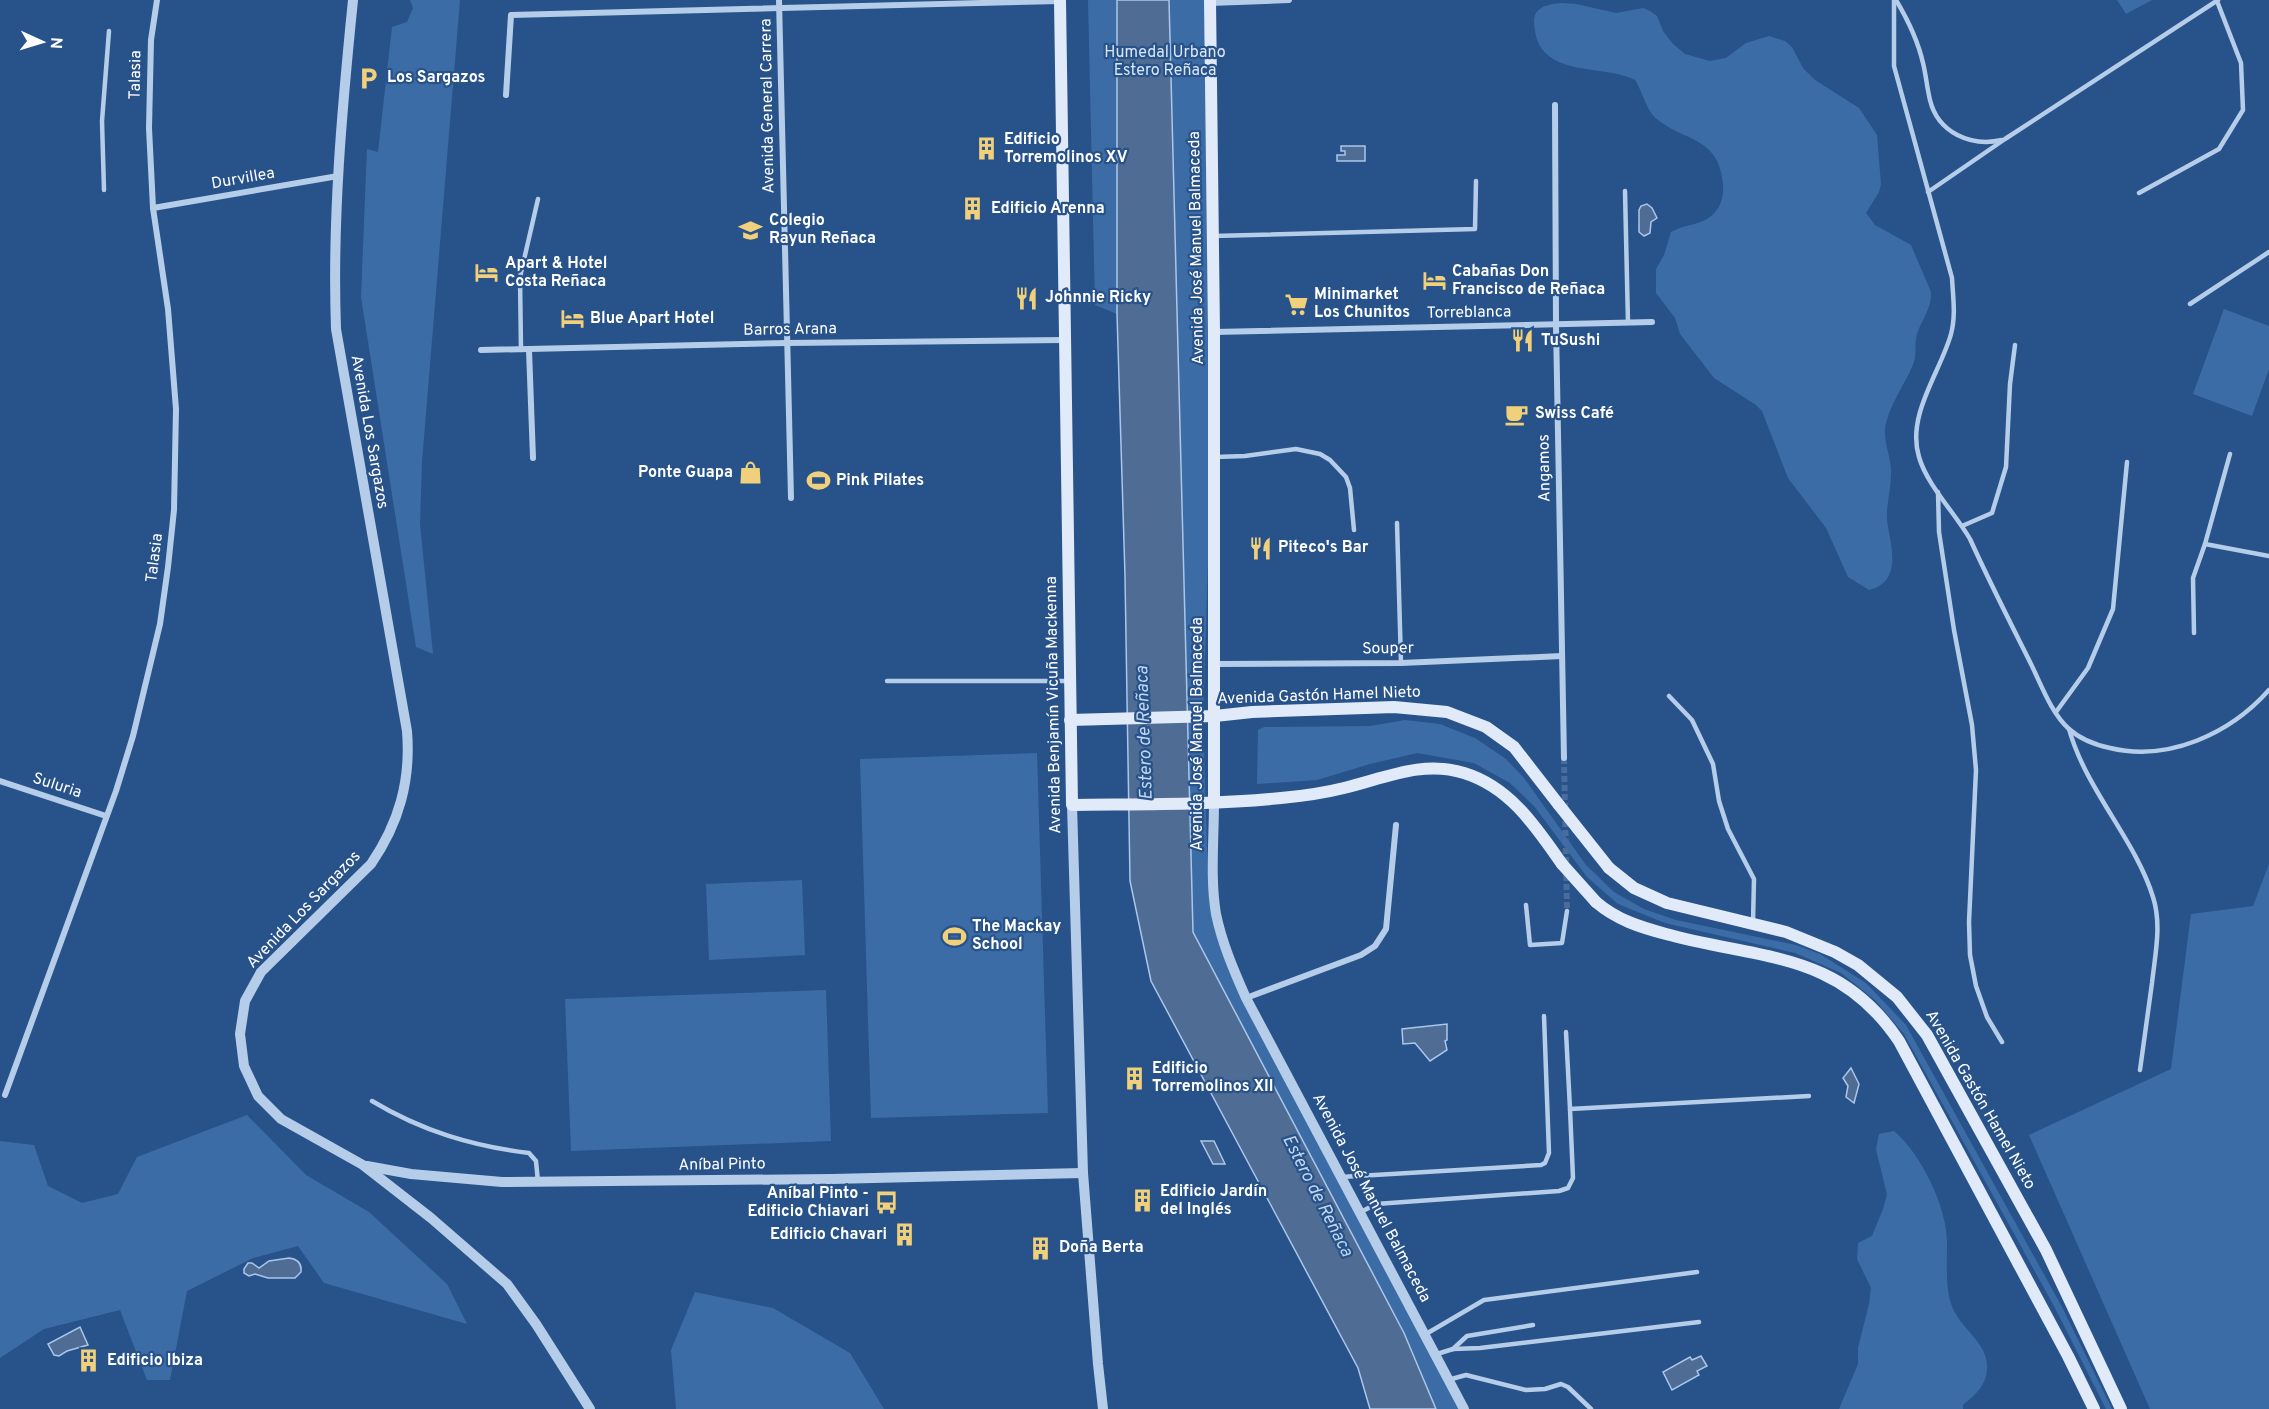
<svg xmlns="http://www.w3.org/2000/svg" width="2269" height="1409" viewBox="0 0 2269 1409" font-family="Overpass,sans-serif">
<rect width="100%" height="100%" fill="#28528a"/>
<g fill="#3c6ca6">
<path d="M410 0H460L422 462 420 524 433 654 416 647 361 297 367 149 378 152 392 27 407 22 413 8Z"/>
<path d="M1088 0H1209L1213 400 1203 720 1208 882 1221 942 1459 1409H1387L1176 1010 1117 282V314L1095 305Z"/>
<path d="M2117 0H2152L2126 14Z"/>
<path d="M1561 3 1576 4 1616 13 1643 8 1650 11 1657 16 1663 31 1673 44 1685 54 1710 61 1726 58 1746 43 1769 36 1785 41 1792 47 1803 68 1815 80 1859 108 1877 135 1881 184 1879 192 1866 213 1875 225 1911 245 1931 292C1932 308 1922 319 1917 334 1914 343 1917 353 1914 362 1907 382 1884 412 1885 433 1885 447 1892 460 1891 474 1891 489 1886 505 1887 520 1890 544 1904 581 1869 590L1848 577 1826 528 1788 478 1762 411 1756 405 1714 378 1680 334 1675 318 1656 293V269L1664 255 1671 232C1683 225 1699 225 1710 217 1721 208 1724 197 1723 184 1719 137 1686 142 1658 120 1646 111 1643 92 1635 80 1604 64 1542 78 1535 31 1534 25 1533 19 1536 13 1541 5 1552 4 1561 3Z"/>
<path d="M2224 309 2269 326V369L2252 416 2193 394Z"/>
<path d="M1405 720 1440 724 1475 738 1506 759 1524 778 1586 865 1614 892 1644 909 1676 920 1796 945 1820 954 1866 983 1906 1025 2062 1307 2112 1409H2106L2055 1308 1904 1034 1875 1000 1841 973 1795 953 1665 923 1618 904 1587 877 1534 806 1510 783 1474 763 1417 753 1370 764 1317 780 1257 784 1258 730 1264 727 1370 726Z"/>
<path d="M1037 753 1048 1113 871 1118 860 759Z"/>
<path d="M2269 864V1409H2150L2029 1135 2171 1069 2191 914 2253 906Z"/>
<path d="M802 880 805 955 709 960 706 884Z"/>
<path d="M826 990 831 1141 571 1151 565 999Z"/>
<path d="M247 1115 306 1175 369 1212 447 1284 467 1324 324 1283 298 1246 253 1258 187 1291 170 1380H147L120 1310 44 1329 0 1358V1141L34 1145 48 1186 82 1203 118 1194 137 1157Z"/>
<path d="M1894 1131C1921 1154 1948 1208 1947 1245 1947 1266 1945 1290 1953 1309 1962 1329 1989 1345 1987 1368 1987 1385 1975 1395 1963 1405V1409H1839L1858 1364V1348L1869 1304 1871 1288 1857 1259 1858 1243 1872 1236 1883 1209 1887 1195 1876 1149 1879 1134Z"/>
<path d="M695 1292 773 1308 850 1353 884 1409H676L671 1350Z"/>
</g>
<g fill="#4f6c94" stroke="#aac7ea" stroke-width="1.5">
<path d="M1117 0H1169L1193 932 1404 1333 1436 1409H1370L1358 1368 1151 981 1130 881 1125 576 1117 314Z"/>
<path d="M1341 146H1365V161H1337V155H1345V151H1341Z"/>
<path d="M1647 204 1652 208 1657 218 1651 222 1650 233 1644 236 1639 232V210L1641 206Z"/>
<path d="M1447 1024V1040L1445 1041 1447 1050 1430 1061 1415 1043 1403 1044 1402 1029Z"/>
<path d="M1851 1068 1859 1084 1854 1103 1846 1097 1848 1086 1843 1078Z"/>
<path d="M1201 1141H1214L1225 1164H1213Z"/>
<path d="M289 1258C298 1259 302 1263 301 1272L295 1278H268L255 1274 249 1276 244 1273V1269L248 1263H252L259 1268 269 1261Z"/>
<path d="M80 1327 88 1345 67 1351 59 1356 54 1355 48 1344Z"/>
<path d="M1701 1356 1707 1366 1697 1371 1699 1375 1672 1390 1663 1372 1690 1357 1692 1360Z"/>
</g>
<g fill="none" stroke-linecap="round" stroke-linejoin="round">
<path stroke="#486c9c" stroke-width="6" stroke-dasharray="6 3" stroke-linecap="butt" d="M1564 758 1567 911"/>
<g stroke="#b5cde9" stroke-width="4.5">
<path d="M1894 0V66L1952 278C1953 297 1956 316 1951 334 1941 371 1906 415 1919 457 1927 485 1955 513 1970 539 1989 581 2010 622 2030 662 2041 684 2051 713 2069 729 2080 739 2096 745 2110 748 2168 762 2230 734 2269 690"/>
<path d="M1896 0C1908 20 1918 41 1923 63 1926 75 1927 88 1930 100 1938 133 1971 147 2002 140"/>
<path d="M104 190 102 121 109 31"/>
<path d="M1625 191 1628 323"/>
<path d="M1928 192 2005 139 2218 0"/>
<path d="M2139 193 2219 149 2243 110 2241 63 2217 1"/>
<path d="M1213 236 1475 229 1476 181"/>
<path d="M2190 304 2269 252"/>
<path d="M521 350 520 277 538 199"/>
<path d="M2230 454 2205 544 2269 556"/>
<path d="M1215 457 1245 456 1296 449 1320 454 1330 460 1346 477 1350 488 1354 530"/>
<path d="M1938 492 1939 532 1954 630 1972 725 1976 770 1969 922 1970 955 1976 986 1987 1017 2002 1042"/>
<path d="M1397 523 1401 663"/>
<path d="M1962 526 1992 513 2006 467 2010 384 2015 345"/>
<path d="M2194 633 2193 578 2205 544"/>
<path d="M887 681H1070"/>
<path d="M1669 696 1692 720 1713 764 1719 801 1728 829 1754 879 1753 922"/>
<path d="M2056 712 2088 668 2113 609 2127 462"/>
<path d="M2069 729C2086 790 2135 839 2153 897 2162 925 2155 955 2152 983 2148 1012 2144 1041 2140 1070"/>
<path d="M1526 905 1530 945 1562 943 1567 911"/>
<path d="M1566 1032 1570 1109"/>
<path d="M372 1101C422 1131 472 1146 529 1153L536 1161 538 1182"/>
<path d="M1341 1177 1541 1165 1545 1163 1549 1153 1544 1016"/>
<path d="M1361 1212 1376 1204 1559 1191 1568 1188 1573 1178 1570 1109 1809 1096"/>
<path d="M1426 1334 1484 1300 1697 1272"/>
<path d="M1453 1349 1467 1336 1533 1325"/>
<path d="M1437 1354 1453 1349 1480 1348 1699 1322"/>
<path d="M1448 1380 1466 1375 1526 1390 1545 1389 1561 1384 1568 1387 1591 1409"/>
</g>
<g stroke="#b5cde9" stroke-width="6">
<path d="M779 0 791 498"/>
<path d="M1210 3 1289 0"/>
<path d="M506 95 511 15 1060 1"/>
<path d="M1555 105 1556 326 1564 758"/>
<path d="M153 208 338 176"/>
<path d="M1214 332 1652 322"/>
<path d="M481 350 787 343 1064 340"/>
<path d="M529 350 533 458"/>
<path d="M1215 664 1401 663 1562 656"/>
<path d="M0 781 106 816"/>
<path d="M1246 998 1361 955 1375 946 1386 929 1396 825"/>
<path d="M5 1095 116 791 133 736 160 624 168 567 174 510 176 409 168 309 153 208 149 128 151 40 157 0"/>
</g>
<g stroke="#b5cde9" stroke-width="10">
<path d="M353 0C342 109 332 219 336 329L407 731C411 781 399 823 371 864L261 972 245 1001 240 1034 244 1066 258 1096 281 1119 363 1165 431 1218 507 1284 536 1324 590 1409"/>
<path d="M1214 802C1214 839 1210 878 1216 914 1222 943 1234 971 1246 998L1464 1409"/>
<path d="M1072 805 1083 1173 1098 1364 1103 1409"/>
<path d="M367 1166 411 1174 502 1182 832 1179 1083 1173"/>
</g>
<g stroke="#e0eaf8" stroke-width="12">
<path d="M1060 0 1072 805C1142 804 1212 805 1281 798 1303 796 1324 793 1344 788 1385 778 1423 760 1464 773 1510 787 1536 827 1562 864"/>
<path d="M1210 0 1214 332V802"/>
<path d="M1070 720 1215 716 1252 712 1394 707 1447 712 1486 727 1514 747 1559 805"/>
<path d="M1609 868 1634 888 1667 903 1786 932 1835 952 1858 965 1897 997 1927 1035 2046 1250 2121 1409"/>
<path d="M1596 902C1617 920 1640 927 1666 934 1760 960 1838 950 1899 1041L2068 1356 2094 1409"/>
</g>
<g stroke="#e0eaf8" stroke-width="12">
<path d="M1559 805 1609 868"/>
<path d="M1562 864 1596 902"/>
</g>
</g>
<defs>
<symbol id="parking-bare" viewBox="-9 -9 18 18"><path d="M-3.5-5.5H1a3.5 3.5 0 0 1 0 7H-1V5.5H-3.5ZM-1-3.4V-.6H.8a1.4 1.4 0 0 0 0-2.8Z" fill="#f1d07b" stroke="#28528a" stroke-width="2.5" paint-order="stroke"/></symbol>
<symbol id="building-bare" viewBox="-9 -9 18 18"><path d="M-4-6H4V6H1V3H-1V6H-4ZM-2.5-4.3h1.7v1.8h-1.7ZM.8-4.3h1.7v1.8H.8ZM-2.5-1h1.7V.8h-1.7ZM.8-1h1.7V.8H.8Z" fill="#f1d07b" stroke="#28528a" stroke-width="2.5" paint-order="stroke"/></symbol>
<symbol id="school-bare" viewBox="-9 -9 18 18"><path d="M0-5L7-2L0 1L-7-2ZM-4 1L0 2.5L4 1V4Q0 6-4 4Z" fill="#f1d07b" stroke="#28528a" stroke-width="2.5" paint-order="stroke"/></symbol>
<symbol id="hotel-bare" viewBox="-9 -9 18 18"><path d="M-6-4.5h1.5V1H6V5H4.5V3h-9V5H-6ZM-4 0a1.8 1.8 0 1 1 3.6 0ZM.5 0V-2.5h3Q6-2.5 6 0Z" fill="#f1d07b" stroke="#28528a" stroke-width="2.5" paint-order="stroke"/></symbol>
<symbol id="restaurant-bare" viewBox="-9 -9 18 18"><path d="M-5-6h1v4h1v-4h1v4h1v-4h1v5L-1.5 .5V6h-2V.5L-5-1ZM5-6V6H3V1.5H1.5Q1.5-4 5-6Z" fill="#f1d07b" stroke="#28528a" stroke-width="2.5" paint-order="stroke"/></symbol>
<symbol id="supermarket-bare" viewBox="-9 -9 18 18"><path d="M-6-5.5h2.5l.6 2H6L4.5 2H-2.5L-4.4-4H-6ZM-1.5 3.2a1.3 1.3 0 1 0 .1 0ZM3 3.2a1.3 1.3 0 1 0 .1 0Z" fill="#f1d07b" stroke="#28528a" stroke-width="2.5" paint-order="stroke"/></symbol>
<symbol id="cafe-bare" viewBox="-9 -9 18 18"><path d="M-5.5-4.5H6V0H3Q3 3.5 0 3.5H-2.5Q-5.5 3.5-5.5 0ZM3-3.2v2h1.7v-2ZM-6 4.5H4V6H-6Z" fill="#f1d07b" stroke="#28528a" stroke-width="2.5" paint-order="stroke"/></symbol>
<symbol id="shop-bare" viewBox="-9 -9 18 18"><path d="M-5-2.5h2.3a2.7 3.5 0 0 1 5.4 0H5L5.5 6h-11ZM-1.5-2.5h3a1.5 2.3 0 0 0-3 0Z" fill="#f1d07b" stroke="#28528a" stroke-width="2.5" paint-order="stroke"/></symbol>
<symbol id="stadium-bare" viewBox="-9 -9 18 18"><path d="M0-5a6.5 5 0 1 0 0 10a6.5 5 0 1 0 0-10ZM-3.5-1.8h7v3.6h-7Z" fill="#f1d07b" stroke="#28528a" stroke-width="2.5" paint-order="stroke"/></symbol>
<symbol id="bus-bare" viewBox="-9 -9 18 18"><path d="M-5-6H5V4H4V6H2V4H-2V6H-4V4H-5ZM-3.5-4V0h7V-4ZM-3.5 1.2v1.5H-2V1.2ZM2 1.2v1.5H3.5V1.2Z" fill="#f1d07b" stroke="#28528a" stroke-width="2.5" paint-order="stroke"/></symbol>
</defs>
<g fill-rule="evenodd">
<use href="#parking-bare" x="352" y="62" width="33" height="33"/>
<use href="#building-bare" x="970" y="132" width="33" height="33"/>
<use href="#building-bare" x="956" y="192" width="33" height="33"/>
<use href="#school-bare" x="734" y="214" width="33" height="33"/>
<use href="#hotel-bare" x="470" y="256" width="33" height="33"/>
<use href="#hotel-bare" x="1418" y="264" width="33" height="33"/>
<use href="#restaurant-bare" x="1010" y="282" width="33" height="33"/>
<use href="#supermarket-bare" x="1280" y="288" width="33" height="33"/>
<use href="#hotel-bare" x="556" y="302" width="33" height="33"/>
<use href="#restaurant-bare" x="1506" y="324" width="33" height="33"/>
<use href="#cafe-bare" x="1500" y="398" width="33" height="33"/>
<use href="#shop-bare" x="734" y="456" width="33" height="33"/>
<use href="#stadium-bare" x="802" y="464" width="33" height="33"/>
<use href="#restaurant-bare" x="1244" y="532" width="33" height="33"/>
<use href="#stadium-bare" x="938" y="920" width="33" height="33"/>
<use href="#building-bare" x="1118" y="1062" width="33" height="33"/>
<use href="#building-bare" x="1126" y="1184" width="33" height="33"/>
<use href="#bus-bare" x="870" y="1186" width="33" height="33"/>
<use href="#building-bare" x="888" y="1218" width="33" height="33"/>
<use href="#building-bare" x="1024" y="1232" width="33" height="33"/>
<use href="#building-bare" x="72" y="1344" width="33" height="33"/>
</g>
<g text-anchor="middle" dominant-baseline="central" stroke-width="4.5" stroke-linejoin="round" paint-order="stroke">
<g font-size="16" fill="#d9e7f7" stroke="#28528a">
<text x="1165" y="53">Humedal Urbano<tspan x="1165" dy="18">Estero Reñaca</tspan></text>
</g>
<g font-size="16" fill="#fff" stroke="#28528a">
<text transform="translate(136 75) rotate(-89)">Talasia</text>
<text transform="translate(768 106) rotate(-91)">Avenida General Carrera</text>
<text transform="translate(243 179) rotate(-10)">Durvillea</text>
<text transform="translate(1197 248) rotate(-91)">Avenida José Manuel Balmaceda</text>
<text transform="translate(1469 313) rotate(-1)">Torreblanca</text>
<text transform="translate(790 330) rotate(-1)">Barros Arana</text>
<text transform="translate(369 432) rotate(80)">Avenida Los Sargazos</text>
<text transform="translate(1545 468) rotate(-91)">Angamos</text>
<text transform="translate(155 558) rotate(-83)">Talasia</text>
<text transform="translate(1388 649) rotate(-1)">Souper</text>
<text transform="translate(1319 696) rotate(-2)">Avenida Gastón Hamel Nieto</text>
<text transform="translate(1054 705) rotate(-91)">Avenida Benjamín Vicuña Mackenna</text>
<text transform="translate(1198 734) rotate(-90)">Avenida José Manuel Balmaceda</text>
<text transform="translate(57 786) rotate(18)">Suluria</text>
<text transform="translate(304 910) rotate(-46)">Avenida Los Sargazos</text>
<text transform="translate(1980 1100) rotate(60)">Avenida Gastón Hamel Nieto</text>
<text transform="translate(722 1165) rotate(-1)">Aníbal Pinto</text>
<text transform="translate(1371 1198) rotate(62)">Avenida José Manuel Balmaceda</text>
</g>
<g font-size="16" font-weight="bold" fill="#fff" stroke="#28528a" text-anchor="start">
<text x="387" y="78">Los Sargazos</text>
<text x="1004" y="140">Edificio<tspan x="1004" dy="18">Torremolinos XV</tspan></text>
<text x="991" y="209">Edificio Arenna</text>
<text x="769" y="221">Colegio<tspan x="769" dy="18">Rayun Reñaca</tspan></text>
<text x="505" y="264">Apart &amp; Hotel<tspan x="505" dy="18">Costa Reñaca</tspan></text>
<text x="1452" y="272">Cabañas Don<tspan x="1452" dy="18">Francisco de Reñaca</tspan></text>
<text x="1314" y="295">Minimarket<tspan x="1314" dy="18">Los Chunitos</tspan></text>
<text x="1045" y="298">Johnnie Ricky</text>
<text x="590" y="319">Blue Apart Hotel</text>
<text x="1541" y="341">TuSushi</text>
<text x="1535" y="414">Swiss Café</text>
<text x="733" y="473" text-anchor="end">Ponte Guapa</text>
<text x="836" y="481">Pink Pilates</text>
<text x="1278" y="548">Piteco's Bar</text>
<text x="972" y="927">The Mackay<tspan x="972" dy="18">School</tspan></text>
<text x="1152" y="1069">Edificio<tspan x="1152" dy="18">Torremolinos XII</tspan></text>
<text x="1160" y="1192">Edificio Jardín<tspan x="1160" dy="18">del Inglés</tspan></text>
<text x="869" y="1194" text-anchor="end">Aníbal Pinto -<tspan x="869" dy="18">Edificio Chiavari</tspan></text>
<text x="887" y="1235" text-anchor="end">Edificio Chavari</text>
<text x="1059" y="1248">Doña Berta</text>
<text x="107" y="1361">Edificio Ibiza</text>
</g>
<g font-size="18" font-style="italic" fill="#c1d7f0" stroke="#28528a">
<text transform="translate(1145 733) rotate(-92)">Estero de Reñaca</text>
<text transform="translate(1317 1196) rotate(63)">Estero de Reñaca</text>
</g>
</g>
<g transform="translate(42 42) rotate(94)" stroke="#28528a" stroke-width="4.5" paint-order="stroke">
<path d="M0-4.5L10 22L0 15L-10 22Z" fill="#ffffff"/>
<text y="-9" font-size="16" font-weight="bold" text-anchor="middle" fill="#ffffff">N</text>
</g>
</svg>
